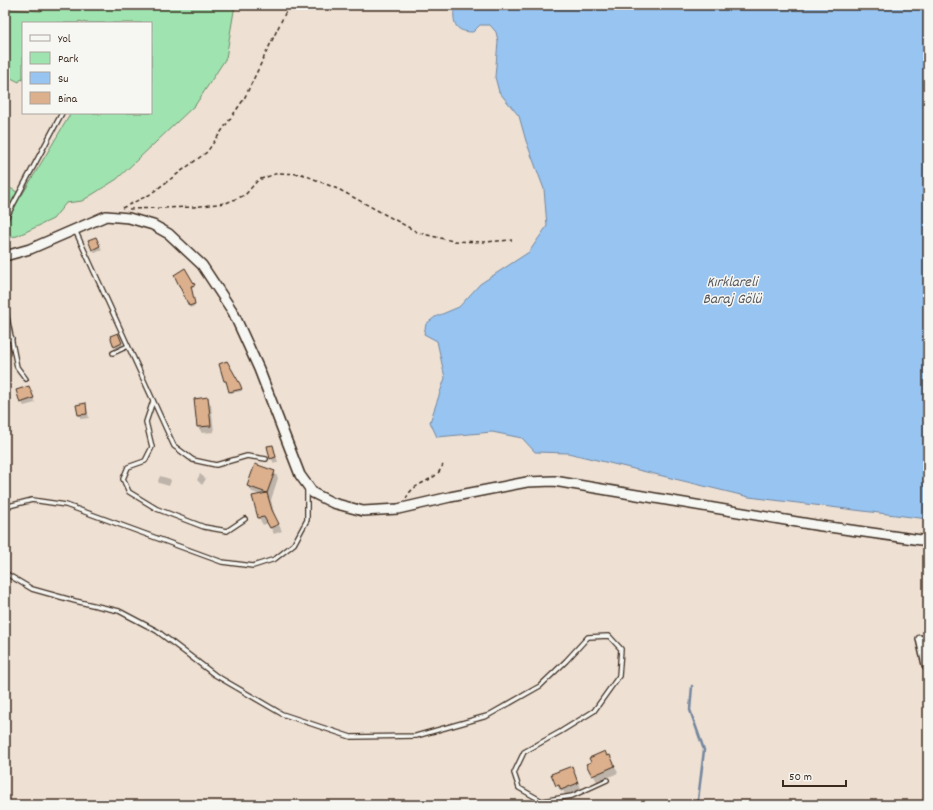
<svg xmlns="http://www.w3.org/2000/svg" width="933" height="810" viewBox="0 0 933 810" font-family="Dekko,sans-serif">
<rect width="100%" height="100%" fill="#eee1d4"/>
<filter id="ink" filterUnits="userSpaceOnUse"><feTurbulence type="fractalNoise" baseFrequency=".025" numOctaves="2"/><feDisplacementMap in="SourceGraphic" scale="8" xChannelSelector="R" yChannelSelector="G"/><feConvolveMatrix kernelMatrix="1 2 1 2 8 2 1 2 1" color-interpolation-filters="sRGB"/></filter>
<g filter="url(#ink)">
<path fill="#9fe4b0" stroke="#6d8767" d="M42 5H235L226 58 196 104 117 179 82 201 66 203 53 219 17 236 5 238V185L22 195 71 113H98L101 115 102 113H151V23H86L79 21 78 23H23V80L21 79 19 82 5 75V14L7 9 41 11Z"/>
<path fill="#98c4f1" stroke="#73869d" d="M451 5H928V519L749 497 568 453 535 452 522 438 492 432 437 437 430 422 445 378 437 341 424 334 426 324 435 317 459 307 480 284 529 252 547 226 544 189 526 141 519 116 499 92 495 77 498 41 496 32 490 25H480L473 32C455 32 453 24 454 8Z"/>
<g fill="#0003">
<path d="M96 238 102 250 95 253 93 249Z"/>
<path d="M185 270 195 287 191 288 195 306 190 308 176 275Z"/>
<path d="M120 338 124 348 118 350 115 346Z"/>
<path d="M220 365 240 386 242 391 231 393 227 382 226 383 225 381Z"/>
<path d="M29 387 35 403 24 406 21 402Z"/>
<path d="M207 398 211 405 214 432 202 433 198 427Z"/>
<path d="M85 404 87 409 89 418 81 419 79 415Z"/>
<path d="M273 446 278 462 274 463 271 458Z"/>
<path d="M274 471 278 478 271 500 275 517 282 531 274 534 268 523 263 525 259 518 254 497 261 495 252 492 248 486Z"/>
<path d="M200 474 206 479 202 485 197 480Z"/>
<path d="M160 476 170 479 171 481 169 486 159 483 158 481Z"/>
<path d="M610 756 618 773 597 782 588 764Z"/>
<path d="M571 767 582 790 566 796 563 791 561 792 557 785Z"/>
</g>
<g fill="none" stroke-linecap="round" stroke-linejoin="round">
<path stroke="#73869d" stroke-width="2.5" d="M692 686 690 710 704 750 698 800 699 805"/>
</g>
<g fill="#dcb08d" stroke="#3b2a1e">
<path d="M96 237 100 246 92 250 88 240Z"/>
<path d="M185 268 195 285 191 286 195 304 189 306 174 275Z"/>
<path d="M118 333 122 343 114 347 110 336Z"/>
<path d="M227 361 240 384 242 389 229 392 226 381H224L219 364Z"/>
<path d="M29 386 34 398 20 403 16 390Z"/>
<path d="M208 397 211 426 197 427 194 399Z"/>
<path d="M86 403 87 414 78 415 76 405Z"/>
<path d="M273 445 276 457 270 459 267 446Z"/>
<path d="M255 464 275 471 267 493 247 486Z"/>
<path d="M267 493 272 510 279 524 270 528 264 517 258 518 252 496Z"/>
<path d="M605 751 607 756 610 755 615 766 592 776 586 764 591 762 589 758Z"/>
<path d="M572 766 578 783 561 790 559 785 556 786 551 774Z"/>
</g>
<g fill="none" stroke-linecap="round" stroke-linejoin="round">
<defs>
<g id="service">
<path d="M5 220 62 113"/>
<path d="M75 230 174 446 193 460 216 465 247 456 266 459"/>
<path d="M5 307 17 367 26 379"/>
<path d="M5 340 12 338"/>
<path d="M113 353 128 346"/>
<path d="M153 401 146 422 152 447 145 461 128 467 123 479 129 492 157 509 204 527 227 531 245 519"/>
<path d="M5 507 32 500 66 505 222 562 253 566 275 559 294 544 307 520V489"/>
<path d="M5 573 32 589 75 601 119 611 157 631 215 675 282 714 351 737 416 736 487 716 540 686 566 661 588 637 609 636 621 649 619 676 594 711 560 732 524 752 514 773 519 788 542 801 572 796 607 780"/>
</g>
<path id="minor" d="M920 639 926 665 928 669"/>
<path id="tertiary" d="M5 256 30 249 106 216 129 218 153 225 169 234 202 265 233 312 259 369 300 475 313 493 333 503 363 511 398 509 450 497 527 482 554 481 815 525 928 541"/>
</defs>
<use href="#service" stroke="#3b2a1e" stroke-width="6"/>
<use href="#minor" stroke="#3b2a1e" stroke-width="10"/>
<use href="#tertiary" stroke="#3b2a1e" stroke-width="12"/>
<g stroke="#3b2a1e" stroke-width="1.5" stroke-dasharray="4 3" stroke-linecap="butt">
<path d="M122 208 149 195 207 152 244 99 289 5"/>
<path d="M129 209 193 207 226 203 245 195 258 180 278 173 302 174 340 190 419 233 453 241 484 242 512 240"/>
<path d="M406 499C411 485 426 483 436 475 439 473 441 468 443 465"/>
</g>
<use href="#service" stroke="#f6f6f2" stroke-width="3.5"/>
<use href="#minor" stroke="#f6f6f2" stroke-width="7"/>
<use href="#tertiary" stroke="#f6f6f2" stroke-width="9"/>
</g>
</g>
<g text-anchor="middle" dominant-baseline="central" stroke-width="3" stroke-linejoin="round" paint-order="stroke">
<g font-size="15" font-style="italic" fill="#57585d" stroke="#f6f6f2">
<text x="732" y="283">Kırklareli<tspan x="732" dy="17">Baraj Gölü</tspan></text>
</g>
</g>
<rect width="933" height="810" fill="none" stroke="#f6f6f2" stroke-width="20"/>
<rect x="10" y="10" width="913" height="790" fill="none" stroke="#3b2a1e" stroke-width="1.5" filter="url(#ink)"/>
<rect x="22" y="22" width="130" height="92" fill="#f6f6f2" stroke="#aba49d"/>
<rect x="30" y="35" width="20" height="6" fill="#f6f6f2" stroke="#aba49d"/>
<text x="58" y="42" font-size="12" fill="#3b2a1e">Yol</text>
<rect x="30" y="52" width="20" height="12" fill="#9fe4b0" stroke="#aba49d"/>
<text x="58" y="62" font-size="12" fill="#3b2a1e">Park</text>
<rect x="30" y="72" width="20" height="12" fill="#98c4f1" stroke="#aba49d"/>
<text x="58" y="82" font-size="12" fill="#3b2a1e">Su</text>
<rect x="30" y="92" width="20" height="12" fill="#dcb08d" stroke="#aba49d"/>
<text x="58" y="102" font-size="12" fill="#3b2a1e">Bina</text>
<path d="M783 780v6h63v-6" fill="none" stroke="#3b2a1e" stroke-width="2"/>
<text x="789" y="780" font-size="12" fill="#3b2a1e" stroke="#f6f6f2" stroke-width="3" paint-order="stroke">50 m</text>
</svg>
